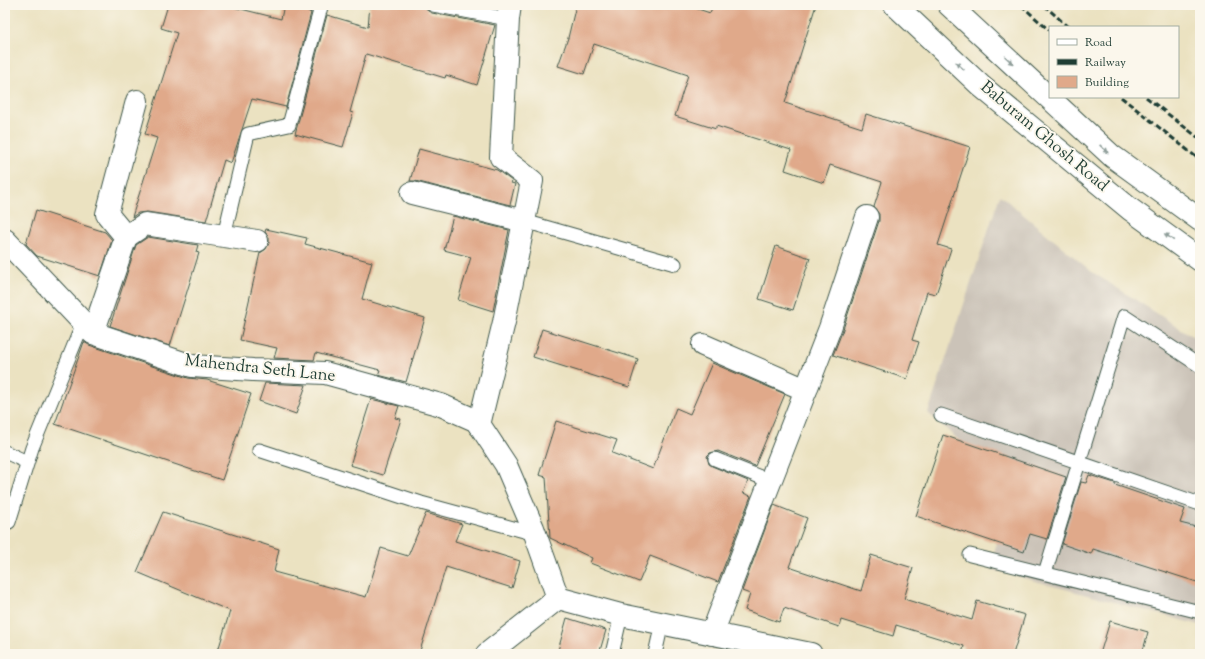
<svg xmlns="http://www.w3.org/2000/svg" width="1205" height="659" viewBox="0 0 1205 659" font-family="'Sorts Mill Goudy',serif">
<rect width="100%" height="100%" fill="#fbf7ec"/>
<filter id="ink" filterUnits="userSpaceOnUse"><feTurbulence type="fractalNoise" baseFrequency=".025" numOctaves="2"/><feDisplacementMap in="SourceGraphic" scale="8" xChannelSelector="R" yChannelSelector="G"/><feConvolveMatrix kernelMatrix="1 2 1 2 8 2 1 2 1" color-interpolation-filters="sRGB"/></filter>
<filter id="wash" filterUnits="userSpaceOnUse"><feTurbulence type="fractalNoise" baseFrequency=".012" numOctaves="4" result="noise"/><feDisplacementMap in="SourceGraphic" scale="16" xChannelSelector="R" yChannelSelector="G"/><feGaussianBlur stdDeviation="0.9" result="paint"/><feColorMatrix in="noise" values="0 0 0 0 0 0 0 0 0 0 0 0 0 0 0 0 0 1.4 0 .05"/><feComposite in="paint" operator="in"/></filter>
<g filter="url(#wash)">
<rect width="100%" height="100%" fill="#ebe2c1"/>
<path fill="#cbc3b8" d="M1000 195 1092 272 1200 341V625L990 569 1011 486 928 413Z"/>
<g id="blocks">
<g fill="#e0a98a">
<path d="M168 5H225L281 19 284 5 305 9 311 13 286 107 252 99 231 163 224 160 206 221 147 212 138 213 132 217 157 138 145 134 177 33 161 28Z"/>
<path d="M370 5H425L428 11 432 13 495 25 477 85 446 75 445 78 366 54 350 112 353 113 343 147 295 134 327 15 368 27Z"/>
<path d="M576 5H686L710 13 713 5H816L785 103 862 128 866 114 970 147 938 245 951 249 936 294 927 292 912 340 919 342 907 379 833 355 842 332 879 221V214L874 207 882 182 830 165 824 183 785 170 791 150 716 126V129L675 116 688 75 594 44 584 74 558 66 568 38Z"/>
<path d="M419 149 497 170 512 181 511 183 515 184 510 205 415 181H410Z"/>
<path d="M36 210 105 232 112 240 100 276 37 256 26 244Z"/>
<path d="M453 216 509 230 493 311 458 300 471 257 444 250Z"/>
<path d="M266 229 307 238 305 244 372 262 362 299 425 318 406 382 378 375 380 370 316 353 314 360 274 358 277 348 240 340 260 253 266 249 269 243V237L265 232Z"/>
<path d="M148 237 198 245 196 252 199 253 170 346 110 326 136 245Z"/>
<path d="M776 246 810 258 793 310 759 299Z"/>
<path d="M542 329 638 359 629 387 533 357Z"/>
<path d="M84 342 89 345 188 378 207 380 251 394 222 480 55 424Z"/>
<path d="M712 363 785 394 755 466 718 451 710 453 707 456 709 464 712 466 748 481 743 493 751 496 718 582 650 556 639 582 590 563 592 558 550 538 546 477 539 475 556 421 617 440 612 453 653 469 676 408 690 414Z"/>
<path d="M265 383 306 385 296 414 259 401Z"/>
<path d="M371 399 399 406 395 418 401 419 383 475 350 465Z"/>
<path d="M943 435 1066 477 1047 539 1030 534 1024 552 916 516Z"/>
<path d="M1089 475 1115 483V485L1185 509 1180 523 1200 528V583L1093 549 1091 554 1062 544 1081 482 1086 483Z"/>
<path d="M774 505 807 518 789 567 861 591 871 555 913 568 904 599 972 620 977 601 1025 615 1013 654H962L964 646 896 625 893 636 841 620 839 627 784 608 779 622 745 610 750 594 742 591Z"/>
<path d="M163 512 279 549 274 572 366 597 381 548 408 556 426 513 462 524 455 541 520 561 512 588 446 567 419 654H217L230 611 137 572Z"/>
<path d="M567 618 606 630 599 654H557Z"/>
<path d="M1110 621 1148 632 1142 654H1100Z"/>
</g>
</g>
</g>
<g filter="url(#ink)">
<use href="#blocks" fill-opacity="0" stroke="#3e5649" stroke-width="1"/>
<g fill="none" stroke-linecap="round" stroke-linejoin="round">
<defs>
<g id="lane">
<path d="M433 5 508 19"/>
<path d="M524 221 675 264"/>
<path d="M224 236 248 134 289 125 321 7 312 5"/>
<path d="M941 415 1200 504"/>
<path d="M259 450 421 503 535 534"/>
<path d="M5 452 27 462"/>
<path d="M715 459 770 481"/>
<path d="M9 522 32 448 83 323"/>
<path d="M970 555 1200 612"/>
<path d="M1045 573 1124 316 1200 366"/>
<path d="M612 654 621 615"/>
<path d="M655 654 662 623"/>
</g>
<g id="street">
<path d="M412 193 524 221"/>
<path d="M126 237 145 224 257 241"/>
<path d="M5 240 93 333 192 366 253 370 325 373 441 405 477 421 506 465 533 528 558 598"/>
<path d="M93 333 126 237 107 214 137 101"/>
<path d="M703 345 806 390"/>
<path d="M479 425 504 322 532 181 501 157 508 19 510 5"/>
<path d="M712 634 763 500 830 328 867 217"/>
</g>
<g id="secondary">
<path d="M895 5 981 86 1130 209 1200 260"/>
<path d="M949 5 1112 156 1200 220"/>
<path d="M487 654 558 598 621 615 811 654"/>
</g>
</defs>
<use href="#lane" stroke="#3e5649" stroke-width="15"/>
<use href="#street" stroke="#3e5649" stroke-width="24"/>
<use href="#secondary" stroke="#3e5649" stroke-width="24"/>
<use href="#lane" stroke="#fff" stroke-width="13"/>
<use href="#street" stroke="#fff" stroke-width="22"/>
<use href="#secondary" stroke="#fff" stroke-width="22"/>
<g stroke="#1f3d34" stroke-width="3" stroke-dasharray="6 3" stroke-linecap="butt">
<path d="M1021 5 1050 31"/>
<path d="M1044 5 1068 27"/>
<path d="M1121 97 1200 160"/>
<path d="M1146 97 1200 139"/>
</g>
</g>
<defs><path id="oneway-solid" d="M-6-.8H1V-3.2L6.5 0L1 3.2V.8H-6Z"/></defs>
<g fill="#8f9e9a">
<use href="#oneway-solid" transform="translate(1009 60) rotate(43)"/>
<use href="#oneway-solid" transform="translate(960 66) rotate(-137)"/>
<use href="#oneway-solid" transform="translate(1104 149) rotate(43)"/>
<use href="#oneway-solid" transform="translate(1169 237) rotate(-144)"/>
</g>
</g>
<g text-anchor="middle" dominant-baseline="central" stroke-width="4" stroke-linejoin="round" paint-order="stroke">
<g font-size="17" fill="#1f3d34" stroke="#fbf7ec">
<text transform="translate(1044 137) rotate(40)">Baburam Ghosh Road</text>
<text transform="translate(260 369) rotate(6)">Mahendra Seth Lane</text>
</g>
</g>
<rect width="1205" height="659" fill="none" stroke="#fbf7ec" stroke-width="20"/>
<rect x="1049" y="26" width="130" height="72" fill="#fbf7ec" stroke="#a3ada2"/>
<rect x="1057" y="39" width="20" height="6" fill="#ffffff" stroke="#a3ada2"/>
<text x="1085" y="46" font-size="12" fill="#1f3d34">Road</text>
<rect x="1057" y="59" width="20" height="6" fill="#1f3d34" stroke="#a3ada2"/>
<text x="1085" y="66" font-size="12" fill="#1f3d34">Railway</text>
<rect x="1057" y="76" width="20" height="12" fill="#e0a98a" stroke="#a3ada2"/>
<text x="1085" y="86" font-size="12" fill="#1f3d34">Building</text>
</svg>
